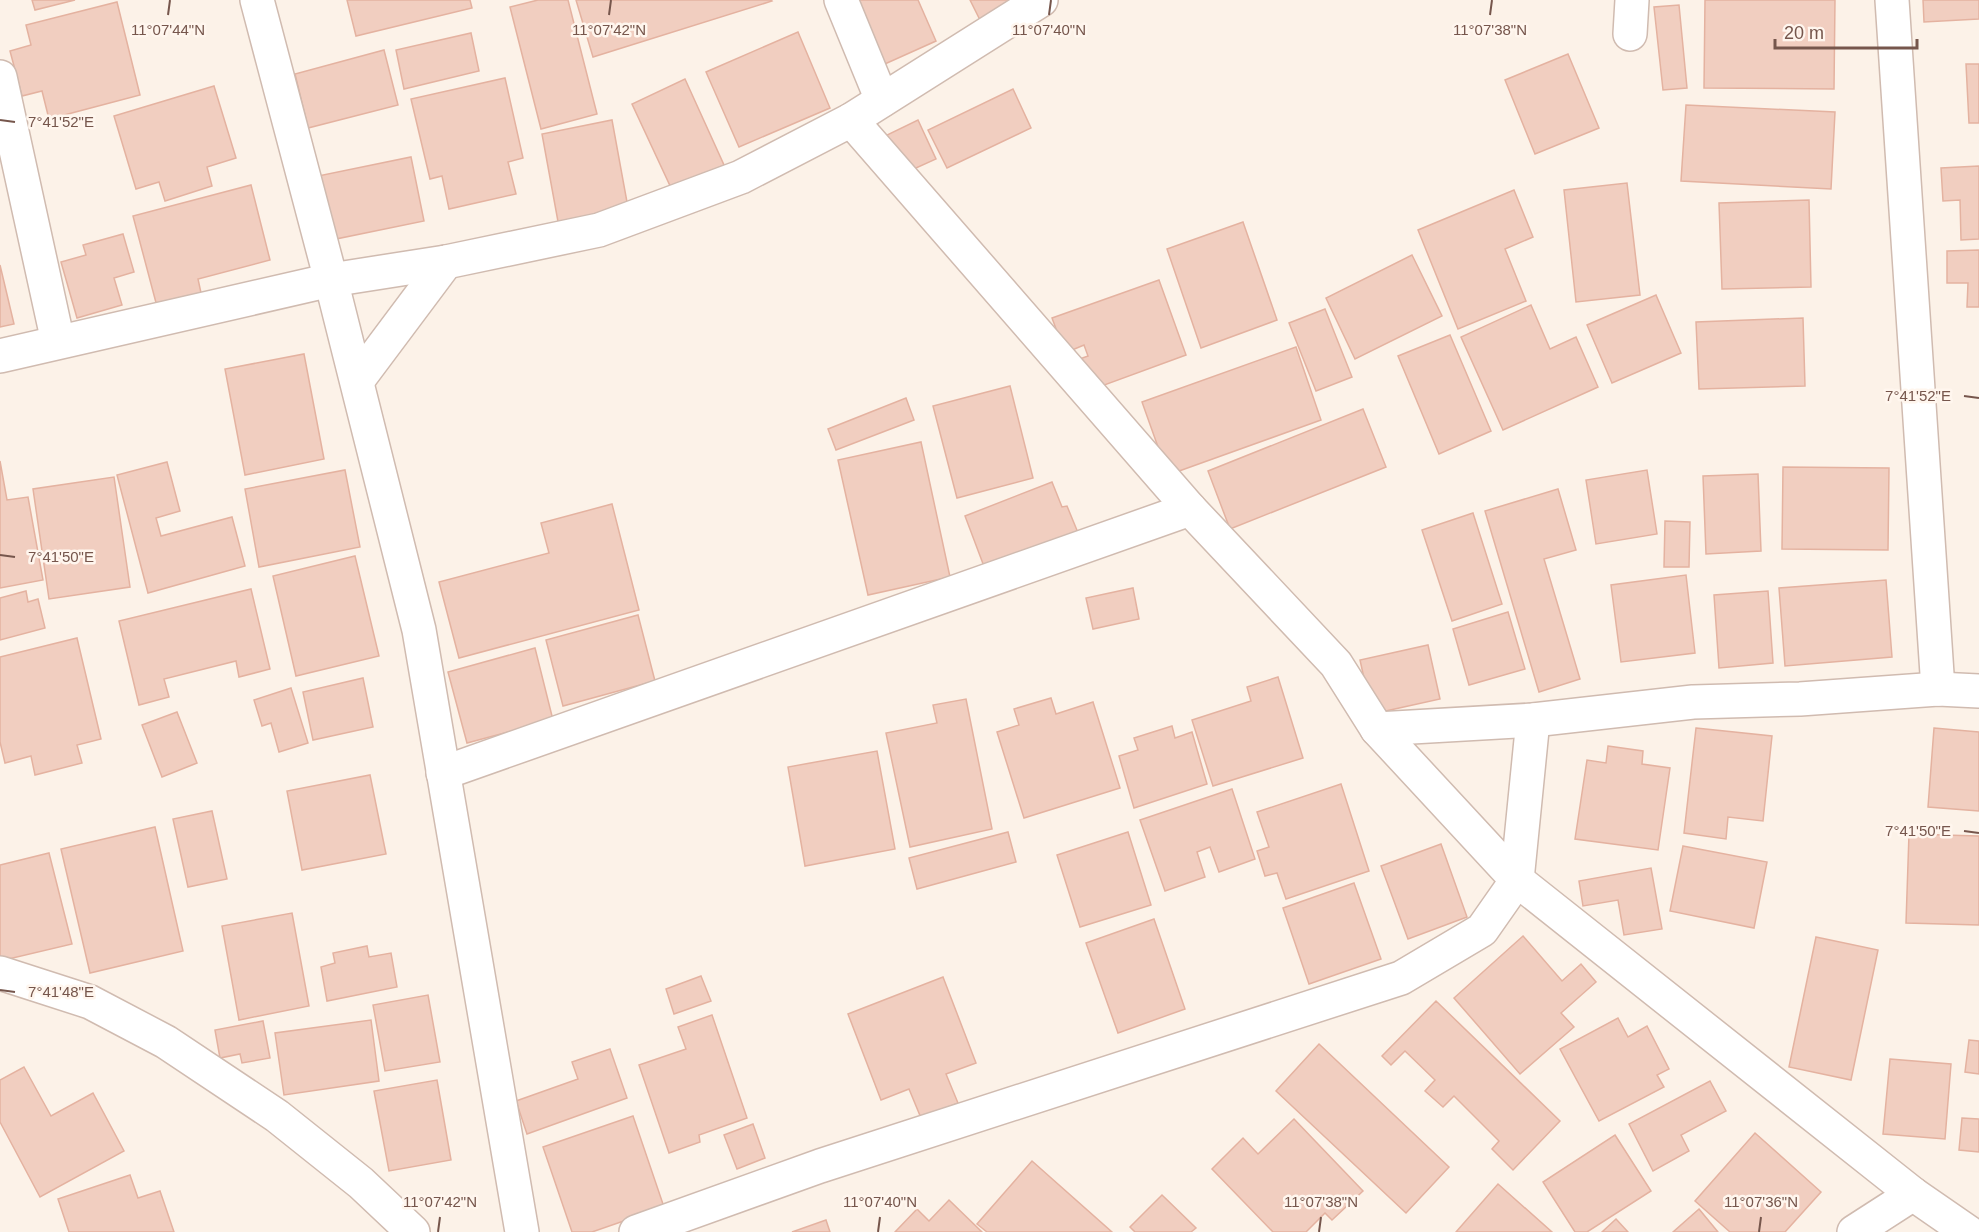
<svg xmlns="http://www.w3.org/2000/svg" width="1979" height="1232" viewBox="0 0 1979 1232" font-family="Arial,sans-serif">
<rect width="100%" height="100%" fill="#fcf2e8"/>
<g fill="#f1cec0" stroke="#e4b2a0" stroke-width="1.5">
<path d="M32 0H75L35 10Z"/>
<path d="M347 0H470L472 8 356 36Z"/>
<path d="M538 0H568L597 114 541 129 510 7Z"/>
<path d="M576 0H771L772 1 593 57Z"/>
<path d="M846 0H918L936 41 876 68Z"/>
<path d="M970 0H1011L985 30Z"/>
<path d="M1705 0H1835L1834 89 1704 88Z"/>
<path d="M1923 0H1979V19L1924 22Z"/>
<path d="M117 2 140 95 49 119 42 91 22 96 10 51 31 45 26 25Z"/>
<path d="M1679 5 1687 88 1663 90 1654 7Z"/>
<path d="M798 32 830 108 739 147 706 72Z"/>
<path d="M471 33 479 71 404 89 396 50Z"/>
<path d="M384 50 398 105 308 128 295 74Z"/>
<path d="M1568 54 1599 128 1535 154 1505 80Z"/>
<path d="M1966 64H1979V123H1969Z"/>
<path d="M505 78 523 158 508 162 516 194 449 209 442 176 430 179 411 99Z"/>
<path d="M685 79 724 165 672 190 632 104Z"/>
<path d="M214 86 236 158 207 167 212 186 165 201 159 182 136 189 114 116Z"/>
<path d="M1013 89 1031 128 947 168 928 130Z"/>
<path d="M1686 105 1835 112 1831 189 1681 181Z"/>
<path d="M612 120 629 213 559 227 542 134Z"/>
<path d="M918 120 936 159 905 173 887 135Z"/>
<path d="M411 157 424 221 331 240 318 176Z"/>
<path d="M1979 166V239L1961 240 1960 200 1943 201 1941 168Z"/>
<path d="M1627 183 1640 295 1576 302 1564 190Z"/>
<path d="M251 185 270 260 198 279 203 302 159 314 133 216Z"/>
<path d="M1514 190 1533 237 1505 249 1526 301 1458 329 1418 230Z"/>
<path d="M1809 200 1811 287 1722 289 1719 203Z"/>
<path d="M1243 222 1277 320 1201 348 1167 249Z"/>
<path d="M123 234 134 272 114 278 122 305 77 318 61 262 86 255 83 245Z"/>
<path d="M1979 250V307H1967L1968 283H1947V251Z"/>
<path d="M1412 255 1442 316 1355 359 1326 298Z"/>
<path d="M0 265 14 324 0 327Z"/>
<path d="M1159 280 1186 355 1099 387 1074 361 1088 356 1084 345 1065 353 1052 318Z"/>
<path d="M1656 295 1681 353 1612 383 1587 325Z"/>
<path d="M1531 305 1550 349 1576 337 1598 387 1503 430 1461 337Z"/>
<path d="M1325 309 1352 377 1316 391 1289 323Z"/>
<path d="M1803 318 1805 386 1699 389 1696 322Z"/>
<path d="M1450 335 1491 431 1439 454 1398 356Z"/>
<path d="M1296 347 1321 420 1168 475 1142 402Z"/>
<path d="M304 354 324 459 245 475 225 369Z"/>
<path d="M1010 386 1033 478 957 498 933 406Z"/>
<path d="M906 398 914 420 836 450 828 429Z"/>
<path d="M1363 409 1386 467 1230 529 1208 471Z"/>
<path d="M921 442 950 577 868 595 838 460Z"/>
<path d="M0 461 7 500 28 497 43 580 0 588Z"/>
<path d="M167 462 180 511 156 518 161 536 232 517 245 566 148 593 117 475Z"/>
<path d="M1783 467 1889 468 1888 550 1782 549Z"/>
<path d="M345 470 360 547 259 567 245 489Z"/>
<path d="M1647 470 1657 534 1596 544 1586 480Z"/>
<path d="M1758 474 1761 551 1706 554 1703 476Z"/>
<path d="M114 477 130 587 49 599 33 489Z"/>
<path d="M1052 482 1062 507 1067 506 1081 540 988 577 965 516Z"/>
<path d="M1558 489 1576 550 1544 559 1580 679 1539 692 1485 511Z"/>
<path d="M612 504 639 610 459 658 439 582 549 553 541 523Z"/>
<path d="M1473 513 1502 604 1452 621 1422 530Z"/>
<path d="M1665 521 1690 522 1689 567H1664Z"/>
<path d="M355 556 379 656 296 676 273 576Z"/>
<path d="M1686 575 1695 653 1621 662 1611 585Z"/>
<path d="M1886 580 1892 657 1785 666 1779 588Z"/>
<path d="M1133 588 1139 619 1093 629 1086 598Z"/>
<path d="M251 589 270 669 239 677 236 661 164 679 169 697 139 705 119 621Z"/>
<path d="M26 591 28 602 38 599 45 628 0 640V598Z"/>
<path d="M1768 591 1773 663 1719 668 1714 595Z"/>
<path d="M1508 612 1525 669 1469 685 1453 629Z"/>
<path d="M638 615 655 681 563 706 546 640Z"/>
<path d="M77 638 101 739 77 745 82 763 35 775 31 756 5 763 0 742V657Z"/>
<path d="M1428 645 1440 699 1372 714 1360 660Z"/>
<path d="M535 648 553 720 467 743 448 672Z"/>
<path d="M1278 677 1303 758 1213 786 1192 720 1251 701 1247 687Z"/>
<path d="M363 678 373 727 313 740 303 692Z"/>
<path d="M291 688 308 743 279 752 271 723 262 726 254 700Z"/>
<path d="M1051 698 1056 714 1093 702 1120 788 1024 818 997 732 1019 725 1014 709Z"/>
<path d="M966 699 992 829 910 847 886 733 937 723 933 705Z"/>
<path d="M177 712 197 763 162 777 142 725Z"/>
<path d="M1172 726 1175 738 1192 732 1207 784 1134 808 1119 756 1138 750 1134 738Z"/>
<path d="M1696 728 1772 736 1763 821 1728 817 1726 839 1684 833Z"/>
<path d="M1934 728 1979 732V811L1928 807Z"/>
<path d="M1608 746 1643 751 1642 764 1670 768 1658 850 1575 839 1587 760 1606 763Z"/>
<path d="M877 751 895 849 805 866 788 767Z"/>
<path d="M370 775 386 854 302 870 287 791Z"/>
<path d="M1341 784 1369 871 1286 899 1277 873 1265 876 1257 851 1269 847 1257 812Z"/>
<path d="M1232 789 1255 859 1219 872 1210 847 1197 852 1205 877 1165 891 1140 820Z"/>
<path d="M212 811 227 879 188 887 173 819Z"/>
<path d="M155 827 183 951 90 973 61 849Z"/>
<path d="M1008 832 1016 862 917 889 909 858Z"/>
<path d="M1128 832 1151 905 1080 927 1057 855Z"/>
<path d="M1909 834 1979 836V925L1906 923Z"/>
<path d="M1441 844 1467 917 1408 939 1381 866Z"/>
<path d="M1683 846 1767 862 1754 928 1670 911Z"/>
<path d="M49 853 72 944 0 961V865Z"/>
<path d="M1651 868 1662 929 1624 935 1618 900 1583 906 1579 881Z"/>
<path d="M1354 883 1381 959 1309 984 1283 908Z"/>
<path d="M292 913 309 1006 239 1020 222 926Z"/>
<path d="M1154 919 1185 1009 1118 1033 1086 943Z"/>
<path d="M1523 936 1562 981 1581 964 1596 982 1561 1013 1574 1027 1520 1074 1454 998Z"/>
<path d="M1816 937 1878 950 1851 1080 1789 1067Z"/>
<path d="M367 946 369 957 391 953 397 987 327 1001 321 967 335 963 333 953Z"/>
<path d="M701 976 711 1001 674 1014 666 989Z"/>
<path d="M943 977 976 1063 946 1074 958 1103 921 1118 909 1089 881 1100 848 1014Z"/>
<path d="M428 995 440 1062 385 1071 373 1005Z"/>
<path d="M1436 1001 1560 1121 1513 1170 1492 1149 1499 1141 1454 1096 1443 1107 1425 1091 1435 1080 1405 1051 1391 1065 1382 1056Z"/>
<path d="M712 1015 747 1118 699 1135 700 1142 669 1153 639 1065 686 1049 678 1027Z"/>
<path d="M1618 1018 1628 1037 1647 1026 1669 1069 1657 1075 1664 1087 1599 1121 1560 1049Z"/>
<path d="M371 1020 379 1081 284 1095 275 1033Z"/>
<path d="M263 1021 270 1058 242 1063 240 1054 220 1058 215 1030Z"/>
<path d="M1969 1040 1979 1041V1074L1965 1072Z"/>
<path d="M1319 1044 1449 1167 1406 1213 1276 1091Z"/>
<path d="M610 1049 627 1098 527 1134 516 1101 578 1079 572 1062Z"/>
<path d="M1890 1059 1951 1064 1945 1139 1883 1134Z"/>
<path d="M24 1067 51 1116 93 1093 124 1151 40 1197 0 1122V1080Z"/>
<path d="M437 1080 451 1160 389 1171 374 1091Z"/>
<path d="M1710 1081 1726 1111 1681 1135 1689 1151 1653 1171 1629 1124Z"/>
<path d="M633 1116 664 1207 592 1232H572L543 1147Z"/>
<path d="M1962 1118 1979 1119V1152L1959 1150Z"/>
<path d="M1294 1119 1363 1191 1332 1220 1325 1213 1306 1232H1273L1212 1169 1243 1138 1258 1154Z"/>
<path d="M753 1124 765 1158 737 1169 724 1135Z"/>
<path d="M1755 1133 1821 1192 1785 1232H1730L1695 1201Z"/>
<path d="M1615 1135 1651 1191 1587 1232H1575L1543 1182Z"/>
<path d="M1032 1161 1112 1232H987L977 1224Z"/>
<path d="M130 1175 138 1198 160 1191 174 1232H69L58 1199Z"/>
<path d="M1498 1184 1552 1232H1456Z"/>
<path d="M1162 1195 1196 1228 1191 1232H1135L1130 1227Z"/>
<path d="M949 1200 982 1232H895L917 1209 929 1221Z"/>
<path d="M1699 1209 1718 1232H1673Z"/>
<path d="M1616 1219 1628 1232H1602Z"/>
<path d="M826 1220 830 1232H792Z"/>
</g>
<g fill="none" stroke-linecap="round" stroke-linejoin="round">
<defs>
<g id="minor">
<path d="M257 0 331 280 419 630 522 1232"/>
<path d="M841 0 882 100"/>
<path d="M1892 0 1938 689"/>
<path d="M1630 34 1632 0"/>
<path d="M0 77 58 342"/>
<path d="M851 120 1190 509 1336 664 1377 729 1517 880 1913 1194 1968 1232"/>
<path d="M0 356 331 280 446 262 599 230 741 177 851 120 1041 0"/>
<path d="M357 381 446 262"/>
<path d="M1377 729 1533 720 1693 702 1800 699 1938 689 1979 691"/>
<path d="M443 773 1190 509"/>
<path d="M0 973 90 1002 166 1042 277 1116 361 1183 413 1232"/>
<path d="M636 1232 820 1166 1401 978 1482 930 1517 880 1533 720"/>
<path d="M1854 1232 1913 1194"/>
</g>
</defs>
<use href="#minor" stroke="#d0bbb0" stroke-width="36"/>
<use href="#minor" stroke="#fff" stroke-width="33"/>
</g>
<path fill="none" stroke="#76564c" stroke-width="2" d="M168 15 170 0M609 15 611 0M1049 15 1051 0M1490 15 1492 0M0 120 15 122M1964 396 1979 398M0 555 15 557M1964 831 1979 833M0 990 15 992M438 1232 440 1217M878 1232 880 1217M1319 1232 1321 1217M1759 1232 1761 1217"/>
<g font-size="15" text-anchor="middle" fill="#76564c" stroke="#fff6ee" stroke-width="5" stroke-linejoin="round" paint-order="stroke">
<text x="168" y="35">11°07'44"N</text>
<text x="609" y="35">11°07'42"N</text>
<text x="1049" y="35">11°07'40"N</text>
<text x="1490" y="35">11°07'38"N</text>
<text x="61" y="127">7°41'52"E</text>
<text x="1918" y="401">7°41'52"E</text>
<text x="61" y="562">7°41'50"E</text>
<text x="1918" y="836">7°41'50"E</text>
<text x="61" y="997">7°41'48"E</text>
<text x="440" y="1207">11°07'42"N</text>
<text x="880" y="1207">11°07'40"N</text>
<text x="1321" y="1207">11°07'38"N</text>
<text x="1761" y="1207">11°07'36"N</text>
</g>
<path d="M1775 39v9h142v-9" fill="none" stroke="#76564c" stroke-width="3"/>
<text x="1784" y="39" font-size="18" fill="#76564c" stroke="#fff6ee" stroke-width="4.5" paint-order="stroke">20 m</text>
</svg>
